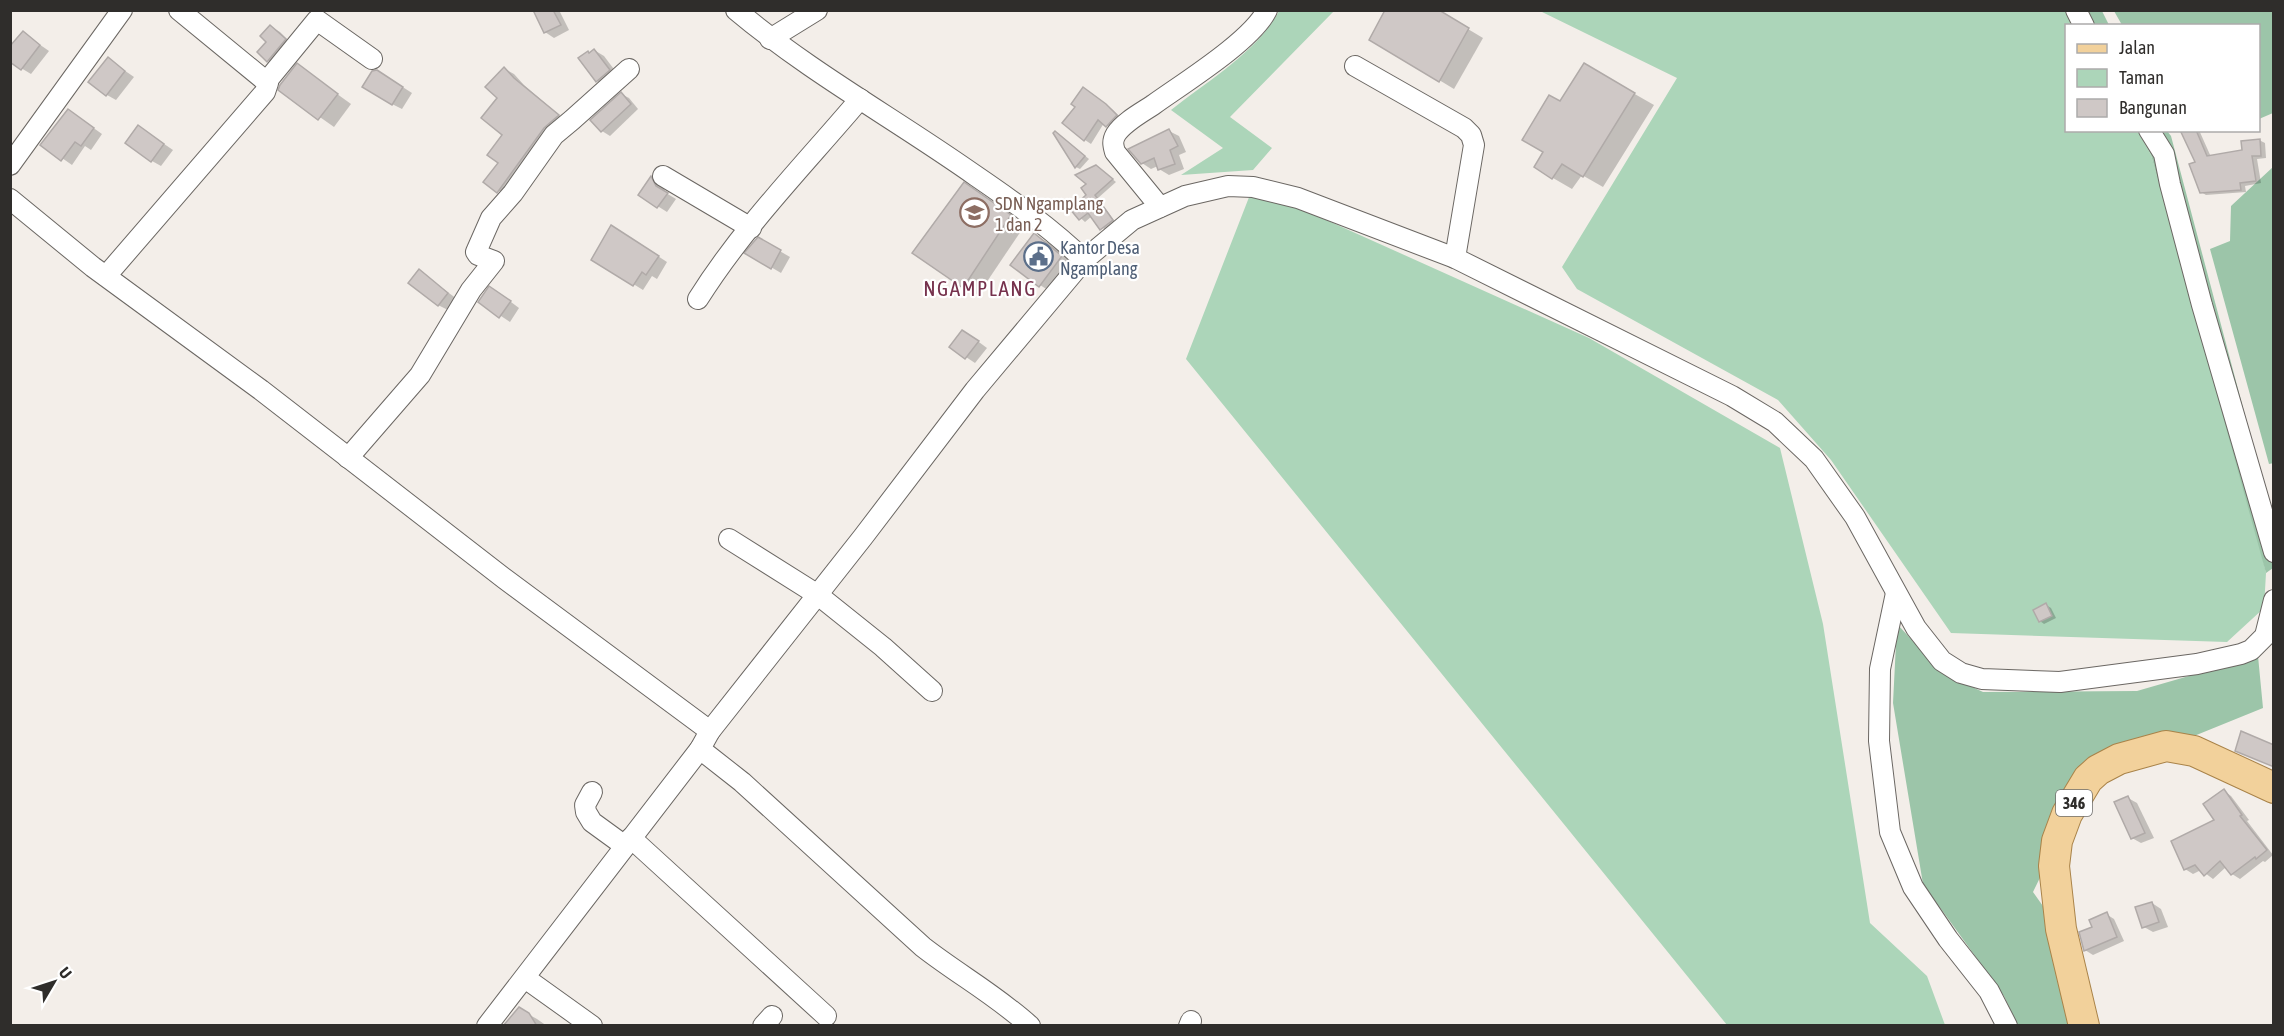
<svg xmlns="http://www.w3.org/2000/svg" width="2284" height="1036" viewBox="0 0 2284 1036" font-family="'Asap Condensed',sans-serif">
<rect width="100%" height="100%" fill="#f3eee9"/>
<g fill="#acd5b9">
<path d="M1279 11H1334L1230 117 1272 148 1253 170 1181 175 1223 148 1171 110C1207 81 1257 52 1279 11Z"/>
<path d="M1540 11H2074L2082 25 2066 26V130L2138 131 2151 155 2253 516 2266 573 2264 608 2227 642 1951 633 1831 460 1778 400 1577 289 1562 267 1677 78Z"/>
<path d="M1253 187 1589 338 1780 448 1823 624 1870 923 1927 976 1945 1025H1727L1186 359Z"/>
</g>
<g fill="#9cc5a9">
<path d="M2074 11H2102L2109 25H2082Z"/>
<path d="M2114 11H2273V115V113L2259 119 2258 26 2122 25Z"/>
<path d="M2138 131H2167L2171 136 2273 521V568L2266 573 2151 155Z"/>
<path d="M2273 167 2274 463 2269 464 2210 249 2230 241 2231 206Z"/>
<path d="M1897 624 1944 674 1983 692 2137 691 2258 656 2263 708 2088 779 2033 892 2062 933 2083 1025H2018L2004 996 1923 884 1893 703Z"/>
</g>
<g fill="#0003">
<path d="M534 10H559L569 30 554 38 545 32Z"/>
<path d="M1436 10 1483 38 1454 89 1371 39Z"/>
<path d="M270 26 280 32 294 46 277 66 268 61Z"/>
<path d="M23 33 49 51 31 74 21 68Z"/>
<path d="M594 50 604 56 619 76 607 86 597 81 580 58Z"/>
<path d="M108 59 134 77 116 100 107 95Z"/>
<path d="M297 65 351 104 334 127 280 89Z"/>
<path d="M1584 65 1654 105 1603 187 1582 175 1572 189 1553 178 1560 103Z"/>
<path d="M505 69 514 74 524 85 567 122 508 197 486 182 500 162 504 135 499 98Z"/>
<path d="M387 77 412 93 402 109 392 104Z"/>
<path d="M1090 93 1113 110 1123 120 1114 130 1104 123 1091 144 1085 140Z"/>
<path d="M621 94 629 98 638 109 610 136 602 131 592 120Z"/>
<path d="M78 117 102 134 91 150 85 146 72 165 42 144Z"/>
<path d="M2182 130H2199L2211 157 2244 151 2259 140 2265 143 2266 158 2257 159 2261 183 2245 186 2246 192 2206 195 2201 192 2197 163Z"/>
<path d="M1169 131 1179 136 1186 152 1179 155 1184 169 1169 175 1159 169 1158 166 1151 169 1142 163Z"/>
<path d="M148 133 173 150 161 166 152 161Z"/>
<path d="M1059 135 1089 159 1080 169 1076 167Z"/>
<path d="M1100 169 1116 182 1098 198 1116 223 1106 231 1092 216 1085 222 1072 210 1088 195Z"/>
<path d="M652 178 661 183 666 193 676 199 667 212 640 195Z"/>
<path d="M979 193 1025 225 978 295 964 287Z"/>
<path d="M621 232 667 262 657 279 652 276 643 290 593 259Z"/>
<path d="M1034 235 1049 243 1076 265 1054 294 1040 285Z"/>
<path d="M759 239 790 257 781 273 747 253Z"/>
<path d="M419 271 457 299 448 310 438 305Z"/>
<path d="M499 293 519 308 510 322 480 302Z"/>
<path d="M972 337 987 348 975 363 951 347Z"/>
<path d="M2046 605 2051 608 2056 618 2044 624 2040 621Z"/>
<path d="M2224 791 2231 796 2249 820 2247 821 2273 855 2265 862 2263 861 2240 879 2232 874 2226 867 2213 879 2201 870 2193 874 2185 869 2216 820Z"/>
<path d="M2128 798 2137 803 2154 838 2141 843 2132 838Z"/>
<path d="M2152 903 2161 909 2168 927 2153 932 2144 927Z"/>
<path d="M2106 914 2114 919 2124 941 2093 955 2085 950Z"/>
<path d="M519 1009 537 1019 547 1026H505Z"/>
</g>
<g fill="#cfc8c6" stroke="#b0aaa8" stroke-width="1.5">
<path d="M533 10H553L561 25 544 33Z"/>
<path d="M1385 10H1439L1469 28 1439 82 1369 40Z"/>
<path d="M270 25 286 39 267 62 257 52 266 42 260 36Z"/>
<path d="M23 31 40 45 21 70 10 62V46Z"/>
<path d="M594 49 610 70 596 82 578 58 588 51 589 53Z"/>
<path d="M108 57 125 71 106 96 88 82Z"/>
<path d="M297 63 338 94 318 120 278 90 280 85Z"/>
<path d="M1584 63 1635 93 1583 177 1562 164 1552 179 1534 167 1543 152 1522 140 1549 95 1560 101Z"/>
<path d="M504 67 514 78 559 115 544 128 497 193 483 182 498 163 487 155 502 135 481 118 497 98 485 87Z"/>
<path d="M377 70 403 87 392 105 362 87 372 71Z"/>
<path d="M1083 87 1106 104 1117 115 1106 127 1098 120 1084 141 1062 123 1075 107 1071 104Z"/>
<path d="M621 92 631 104 601 132 590 120Z"/>
<path d="M68 109 94 128 81 146 75 142 61 161 40 145Z"/>
<path d="M138 125 164 144 151 162 125 143Z"/>
<path d="M1169 129 1178 146 1170 150 1175 164 1158 170 1154 158 1141 164 1128 149Z"/>
<path d="M2180 130H2196L2207 156 2242 150 2241 141 2260 139 2261 156H2252L2256 181 2240 183 2241 190 2200 193 2189 164 2195 162Z"/>
<path d="M1055 131 1085 156 1075 168 1053 133Z"/>
<path d="M1096 165 1113 179 1095 195 1113 220 1100 230 1088 213 1079 220 1070 209 1086 195 1081 188 1086 184 1075 175Z"/>
<path d="M651 176 656 186 668 193 657 208 638 195Z"/>
<path d="M964 182 1011 215 963 288 912 253Z"/>
<path d="M611 225 659 256 646 275 642 272 633 286 591 260Z"/>
<path d="M1034 233 1062 256 1039 287 1010 265Z"/>
<path d="M758 237 781 250 771 269 744 253Z"/>
<path d="M419 269 448 293 438 306 408 283Z"/>
<path d="M489 286 511 301 499 318 478 302Z"/>
<path d="M962 330 979 341 965 359 949 347Z"/>
<path d="M2046 603 2052 616 2039 622 2033 610Z"/>
<path d="M2241 731 2274 745V767L2235 751Z"/>
<path d="M2224 789 2242 815 2240 816 2267 850 2256 859 2255 857 2231 875 2220 861 2204 876 2195 865 2184 870 2171 841 2214 820 2203 804Z"/>
<path d="M2128 796 2145 833 2131 839 2114 802Z"/>
<path d="M2152 902 2159 922 2142 928 2135 907Z"/>
<path d="M2107 912 2117 937 2084 951 2079 932 2092 927 2089 920Z"/>
<path d="M519 1007 529 1013 537 1026H503Z"/>
</g>
<g fill="none" stroke-linecap="round" stroke-linejoin="round">
<defs>
<g id="minor">
<path d="M736 10C811 73 897 120 976 176 1014 202 1051 228 1084 260L1132 220 1185 196 1228 186 1253 187 1298 198 1455 258 1732 396 1775 422 1814 459 1855 517 1916 628 1942 661 1961 673 1982 679 2060 682 2197 664 2241 654 2251 650 2265 636 2274 600"/>
<path d="M2076 10 2084 26"/>
<path d="M770 39 817 10"/>
<path d="M1355 66 1464 128 1471 135 1474 145 1455 258"/>
<path d="M267 81 317 20 372 59"/>
<path d="M2149 130 2164 154 2170 184 2202 305 2274 552"/>
<path d="M10 165 122 10"/>
<path d="M663 176 751 228"/>
<path d="M10 199 93 267 261 390 505 579 710 731"/>
<path d="M1160 207 1115 152C1113 145 1112 141 1116 134 1124 122 1141 113 1153 105 1182 84 1252 41 1267 10"/>
<path d="M106 276 265 92 268 83 179 10"/>
<path d="M698 299C744 226 805 164 860 99"/>
<path d="M348 458 420 375 471 290 494 261 478 255 476 252 491 218 513 193 554 135 572 120 629 69"/>
<path d="M729 539 818 595 883 647 932 691"/>
<path d="M1896 593 1880 669 1879 741 1890 832 1913 887 1948 939 1989 991 2007 1026"/>
<path d="M700 749 742 782 923 947C959 975 996 995 1030 1026"/>
<path d="M592 792 585 805 586 812 592 822 625 846"/>
<path d="M631 838 826 1016"/>
<path d="M525 978 592 1026"/>
<path d="M487 1026 700 749 710 731 863 537 975 390 1084 260"/>
<path d="M763 1026 772 1016"/>
<path d="M1189 1026 1191 1021"/>
</g>
<path id="primary" d="M2084 1026 2061 929 2054 866 2057 841 2067 814 2088 779 2098 770 2119 759 2166 746 2194 751 2274 788"/>
</defs>
<use href="#minor" stroke="#6b6763" stroke-width="22"/>
<use href="#primary" stroke="#a98349" stroke-width="32"/>
<use href="#minor" stroke="#fff" stroke-width="20"/>
<use href="#primary" stroke="#f2d19b" stroke-width="30"/>
</g>
<defs>
<symbol id="school-ring" viewBox="-11 -11 22 22"><circle r="9.5" fill="#fff" stroke="#8d6e63" stroke-width="1.5"/><path d="M0-5L7-2L0 1L-7-2ZM-4 1L0 2.5L4 1V4Q0 6-4 4Z" fill="#8d6e63"/></symbol>
<symbol id="civic-ring" viewBox="-11 -11 22 22"><circle r="9.5" fill="#fff" stroke="#5c6f8a" stroke-width="1.5"/><path d="M-.6-6.5H3V-4.5H.6V-3L4-1V1h2V6H-6V1h2V-1L-.6-3ZM-1.2 2.5V6h2.4V2.5Z" fill="#5c6f8a"/></symbol>
</defs>
<g fill-rule="evenodd">
<use href="#school-ring" x="958" y="196" width="33" height="33"/>
<use href="#civic-ring" x="1022" y="240" width="33" height="33"/>
</g>
<g text-anchor="middle" dominant-baseline="central" stroke-width="4.5" stroke-linejoin="round" paint-order="stroke">
<rect fill="#fff" stroke="#6d6c6b" stroke-width="1.5" x="2056" y="790" width="36" height="26" rx="4.5"/>
<g font-size="16" font-weight="bold" fill="#2f2d2b">
<text x="2074" y="803">346</text>
</g>
<g font-size="18" fill="#785e54" stroke="#fff" text-anchor="start">
<text x="995" y="203">SDN Ngamplang<tspan x="995" dy="21">1 dan 2</tspan></text>
</g>
<g font-size="18" fill="#4e5e75" stroke="#fff" text-anchor="start">
<text x="1060" y="247">Kantor Desa<tspan x="1060" dy="21">Ngamplang</tspan></text>
</g>
<g font-size="21" letter-spacing="1.5" fill="#76324d" stroke="#fff">
<text x="980" y="288">NGAMPLANG</text>
</g>
</g>
<rect width="2284" height="1036" fill="none" stroke="#2f2d2b" stroke-width="24"/>
<rect x="2065" y="24" width="195" height="108" fill="#ffffff" stroke="#acabaa" stroke-width="1.5"/>
<rect x="2077" y="44" width="30" height="9" fill="#f2d19b" stroke="#acabaa" stroke-width="1.5"/>
<text x="2119" y="54" font-size="18" fill="#2f2d2b">Jalan</text>
<rect x="2077" y="69" width="30" height="18" fill="#acd5b9" stroke="#acabaa" stroke-width="1.5"/>
<text x="2119" y="84" font-size="18" fill="#2f2d2b">Taman</text>
<rect x="2077" y="99" width="30" height="18" fill="#cfc8c6" stroke="#acabaa" stroke-width="1.5"/>
<text x="2119" y="114" font-size="18" fill="#2f2d2b">Bangunan</text>
<g transform="translate(54 982) rotate(51)" stroke="#ffffff" stroke-width="4.5" paint-order="stroke">
<path d="M0-4.5L10 22L0 15L-10 22Z" fill="#2f2d2b"/>
<text y="-9" font-size="16" font-weight="bold" text-anchor="middle" fill="#2f2d2b">U</text>
</g>
</svg>
